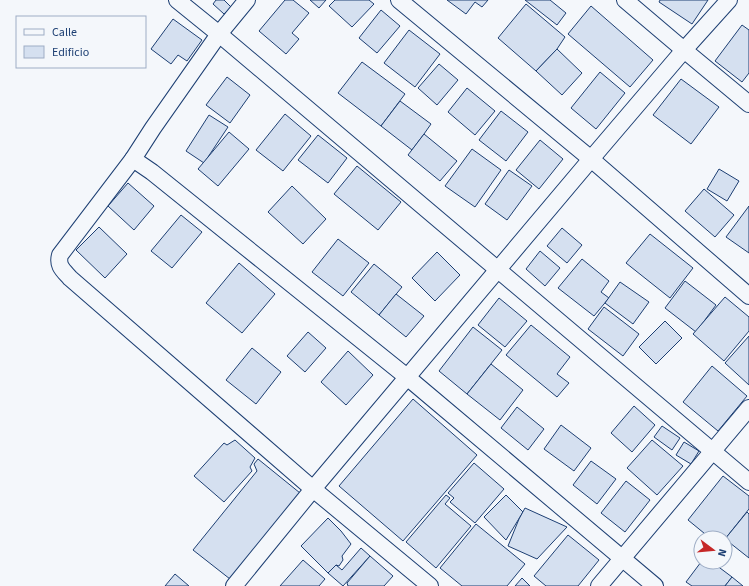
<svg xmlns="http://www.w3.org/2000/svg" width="749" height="586" viewBox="0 0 749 586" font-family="'Source Sans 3',sans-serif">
<rect width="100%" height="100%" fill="#f4f7fb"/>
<g fill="#d5e0f0" stroke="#1d3f73">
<path d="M216 0H224L231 7 224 14 213 4Z"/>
<path d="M285 0H293L309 13 292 33 299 39 286 54 259 31Z"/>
<path d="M310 0H326L319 8Z"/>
<path d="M335 0H369L374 4 352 27 329 6Z"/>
<path d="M447 0H488L482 7 475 2 466 14Z"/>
<path d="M525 0H550L566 13 557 25Z"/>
<path d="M660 0H708L692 24 659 2Z"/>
<path d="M526 4 565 37 557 49 536 71 498 38Z"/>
<path d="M591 6 653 60 630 87 568 34Z"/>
<path d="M381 10 400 26 377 53 359 38Z"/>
<path d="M173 19 202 40 187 61 178 55 171 64 151 49Z"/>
<path d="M742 25 749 30V73L742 82 715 61Z"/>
<path d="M409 30 440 54 415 87 384 63Z"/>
<path d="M557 49 582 73 562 95 536 71Z"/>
<path d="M362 62 405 94 381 126 338 93Z"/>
<path d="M439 64 458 80 437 105 418 88Z"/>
<path d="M600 72 625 93 596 129 571 108Z"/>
<path d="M227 77 250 95 230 123 206 105Z"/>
<path d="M681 79 719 107 691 144 653 115Z"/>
<path d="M467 88 495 111 475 135 448 112Z"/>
<path d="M400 101 431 124 424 134 412 150 381 126Z"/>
<path d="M501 111 528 132 506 161 479 140Z"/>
<path d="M285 114 311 136 283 171 256 150Z"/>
<path d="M209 115 228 127 204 163 186 151Z"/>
<path d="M229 132 249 149 218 186 198 169Z"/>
<path d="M424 134 457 161 440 181 408 155Z"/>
<path d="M318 135 347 158 328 183 298 160Z"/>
<path d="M540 140 563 159 539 189 516 170Z"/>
<path d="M472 149 501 170 475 207 445 186Z"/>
<path d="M357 166 401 202 378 230 334 194Z"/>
<path d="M719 169 739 181 727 201 707 189Z"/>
<path d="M509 170 532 186 507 220 485 204Z"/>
<path d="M128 183 154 206 134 230 108 206Z"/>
<path d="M292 186 326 219 303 244 268 212Z"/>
<path d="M704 189 734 215 715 237 685 211Z"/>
<path d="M749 206V253L726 237Z"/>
<path d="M181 215 202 232 172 268 151 251Z"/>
<path d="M99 227 127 254 105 278 76 250Z"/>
<path d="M562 228 582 245 567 263 547 246Z"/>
<path d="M650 234 693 268 670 298 626 263Z"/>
<path d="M338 239 369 263 343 296 312 272Z"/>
<path d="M540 251 560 268 545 286 526 269Z"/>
<path d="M437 252 460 275 435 301 412 278Z"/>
<path d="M582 259 609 281 601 292 609 298 594 316 558 288Z"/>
<path d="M239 263 275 294 242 333 206 303Z"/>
<path d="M374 264 402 287 379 315 351 292Z"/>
<path d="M685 281 716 305 696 332 665 308Z"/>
<path d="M620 282 649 302 633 324 605 303Z"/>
<path d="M396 294 424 316 406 337 379 315Z"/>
<path d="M725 297 749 317V331L724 361 693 334Z"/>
<path d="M499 298 527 321 505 347 478 325Z"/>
<path d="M604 307 639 334 623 356 588 329Z"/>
<path d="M665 321 682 338 656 364 639 347Z"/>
<path d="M531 325 570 357 557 374 569 383 557 397 506 355Z"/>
<path d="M473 327 502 350 467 394 439 371Z"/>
<path d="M308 332 326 348 305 372 287 356Z"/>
<path d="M749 336V385L725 363Z"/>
<path d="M252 348 281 372 256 404 226 380Z"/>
<path d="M348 351 373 375 346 405 321 382Z"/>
<path d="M491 364 523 390 500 420 467 394Z"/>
<path d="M712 366 747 396 718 431 683 402Z"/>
<path d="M413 399 477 455 403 541 339 486Z"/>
<path d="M634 406 655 425 632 452 611 433Z"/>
<path d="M517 407 544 429 528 450 501 428Z"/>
<path d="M561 425 591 448 574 471 544 449Z"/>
<path d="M662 426 680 438 672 450 654 437Z"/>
<path d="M235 440 255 458 250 467 252 471 224 502 194 476 224 443 227 445Z"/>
<path d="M652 440 683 466 657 495 627 468Z"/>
<path d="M684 442 699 451 691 464 676 455Z"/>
<path d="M258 459 300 493 230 579 193 550 257 471 254 464Z"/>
<path d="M591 461 616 479 597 504 573 485Z"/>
<path d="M474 463 504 489 475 523 450 502 454 498 448 493Z"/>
<path d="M723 476 749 496V509L725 539V538H710L688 520Z"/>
<path d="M626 481 650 500 625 532 601 513Z"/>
<path d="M446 495 450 498 445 504 471 526 436 568 406 542Z"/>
<path d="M506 495 523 512 506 540 484 517Z"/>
<path d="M525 508 567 527 537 559 508 546 519 519Z"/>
<path d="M747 512 749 514V558L725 539Z"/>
<path d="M328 518 341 531 351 544 342 556 343 560 339 566 336 565 328 573 301 546Z"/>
<path d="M476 524 525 564 507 586H462L440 568Z"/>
<path d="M568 535 599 560 578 586H546L534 576Z"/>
<path d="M361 548 370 556 343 586 328 573 336 565 342 570Z"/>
<path d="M370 556 393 576 384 586H348L347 583Z"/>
<path d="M303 560 325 579 319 586H280Z"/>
<path d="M701 562H712L732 577 725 586H692L686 582Z"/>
<path d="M175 574 189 586H165Z"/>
<path d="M732 577 743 586H725Z"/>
<path d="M522 578 530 586H515Z"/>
</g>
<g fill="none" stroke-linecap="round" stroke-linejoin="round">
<defs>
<g id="street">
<path d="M177 0 219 34 749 482"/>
<path d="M247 0 219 34 153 128 133 159 152 172 407 377 655 586"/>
<path d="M399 0 591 159 749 296"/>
<path d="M625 0 684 50 749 104"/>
<path d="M133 159 60 255C57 266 63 270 70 278L313 489 430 586"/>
<path d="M234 586 313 489 591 159 684 50 729 0"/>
<path d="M599 586 749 408"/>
</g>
</defs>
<use href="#street" stroke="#1d3f73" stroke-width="18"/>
<use href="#street" stroke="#f4f7fb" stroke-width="16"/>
</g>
<rect x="16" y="16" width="130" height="52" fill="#f4f7fb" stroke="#9eadc5"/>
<rect x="24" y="29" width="20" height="6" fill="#f4f7fb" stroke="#9eadc5"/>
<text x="52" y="36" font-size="12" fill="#1d3f73">Calle</text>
<rect x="24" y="46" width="20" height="12" fill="#d5e0f0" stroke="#9eadc5"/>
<text x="52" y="56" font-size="12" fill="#1d3f73">Edificio</text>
<g transform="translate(713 550) rotate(106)"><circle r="19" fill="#f4f7fb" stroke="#9eadc5"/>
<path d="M0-3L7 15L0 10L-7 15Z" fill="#c62828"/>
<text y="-6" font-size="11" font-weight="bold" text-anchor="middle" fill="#1d3f73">N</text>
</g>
</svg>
